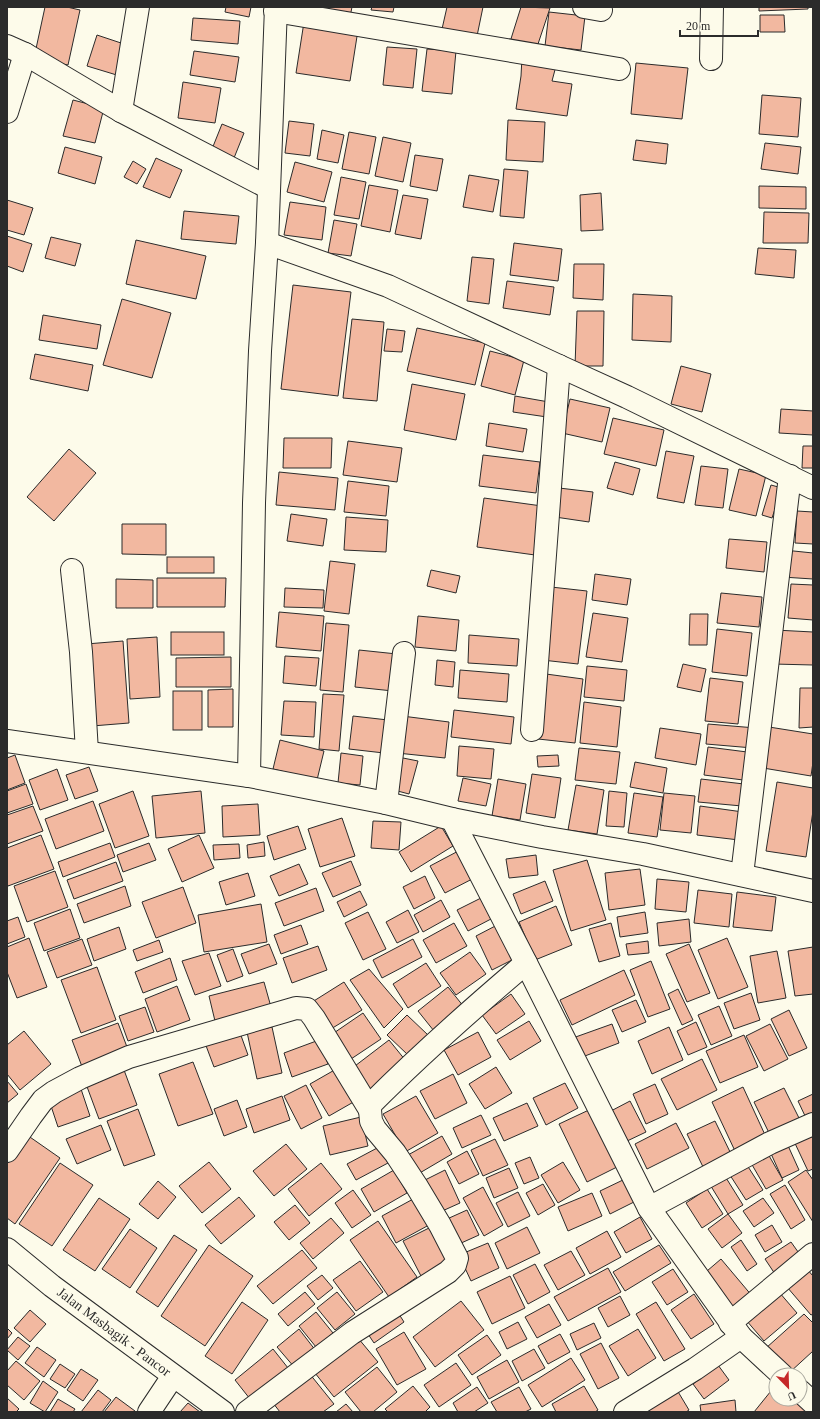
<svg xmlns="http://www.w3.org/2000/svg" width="820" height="1419" viewBox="0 0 820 1419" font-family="Georgia,serif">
<rect width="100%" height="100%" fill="#fdfbea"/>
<g fill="#f2b8a0" stroke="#2b2b2b">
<path d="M45 7H67L80 10 68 65 34 58Z"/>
<path d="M226 7H251L249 17 225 12Z"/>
<path d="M307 7H352L350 17Z"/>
<path d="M372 7H394L393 12 371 10Z"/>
<path d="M447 7H483L477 36 442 29Z"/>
<path d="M521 7 550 8 536 50 510 42Z"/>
<path d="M759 7H808V9L759 11Z"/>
<path d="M549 12 585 16 581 50 545 46Z"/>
<path d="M760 15H784L785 32H760Z"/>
<path d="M193 18 240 21 238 44 191 40Z"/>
<path d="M304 22 358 30 350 81 296 73Z"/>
<path d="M97 35 130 46 120 76 87 66Z"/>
<path d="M387 47 417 49 413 88 383 85Z"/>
<path d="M427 49 456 51 452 94 422 91Z"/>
<path d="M194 51 239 57 235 82 190 75Z"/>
<path d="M522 57 556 66 552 81 572 84 567 116 516 109 521 76Z"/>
<path d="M636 63 688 68 682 119 631 114Z"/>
<path d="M183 82 221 88 215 123 178 118Z"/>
<path d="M762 95 801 98 798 137 759 134Z"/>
<path d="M73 100 104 108 95 143 63 136Z"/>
<path d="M508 120 545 122 543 162 506 160Z"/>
<path d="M289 121 314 124 310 156 285 153Z"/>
<path d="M222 124 244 133 234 158 212 149Z"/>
<path d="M322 130 344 135 338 163 317 159Z"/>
<path d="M349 132 376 137 369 174 342 169Z"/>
<path d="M383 137 411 143 403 182 375 176Z"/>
<path d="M636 140 668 144 666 164 633 160Z"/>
<path d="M765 143 801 147 798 174 761 169Z"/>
<path d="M65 147 102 157 95 184 58 173Z"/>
<path d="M415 155 443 159 437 191 410 186Z"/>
<path d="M156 158 182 170 170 198 143 187Z"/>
<path d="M133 161 146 169 137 184 124 177Z"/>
<path d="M295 162 332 172 324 202 287 192Z"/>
<path d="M504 169 528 171 524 218 500 216Z"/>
<path d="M469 175 499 180 493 212 463 207Z"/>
<path d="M341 177 366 182 359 219 334 215Z"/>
<path d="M369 185 398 190 390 232 361 226Z"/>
<path d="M759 186 806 187V209L759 208Z"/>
<path d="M601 193 603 230 581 231 580 195Z"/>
<path d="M403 195 428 199 421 239 395 234Z"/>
<path d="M7 200 33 208 24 235 7 230Z"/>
<path d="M290 202 326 207 322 240 284 235Z"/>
<path d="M184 211 239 216 236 244 181 239Z"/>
<path d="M764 212 809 213 808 243H763Z"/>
<path d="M334 220 357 224 351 256 328 253Z"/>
<path d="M7 236 32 244 23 272 7 266Z"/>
<path d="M51 237 81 244 75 266 45 258Z"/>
<path d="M136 240 206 256 196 299 126 284Z"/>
<path d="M514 243 562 249 558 281 510 275Z"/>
<path d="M758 248 796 250 794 278 755 274Z"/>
<path d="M472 257 494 259 489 304 467 301Z"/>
<path d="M574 264H604L603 300 573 298Z"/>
<path d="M507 281 554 287 550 315 503 308Z"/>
<path d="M293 285 351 292 338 396 281 389Z"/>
<path d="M633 294 672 296 671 342 632 340Z"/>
<path d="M122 299 171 313 152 378 103 365Z"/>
<path d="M577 311H604L603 366H575Z"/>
<path d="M43 315 101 325 97 349 39 340Z"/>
<path d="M352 319 384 322 377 401 343 398Z"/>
<path d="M417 328 485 343 475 385 407 371Z"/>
<path d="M387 329 405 331 402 352 384 351Z"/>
<path d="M490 351 524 360 515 395 481 386Z"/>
<path d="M35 354 93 365 88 391 30 379Z"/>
<path d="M681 366 711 374 702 412 671 404Z"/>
<path d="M412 384 465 394 456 440 404 430Z"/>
<path d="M515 396 549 402 547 417 513 412Z"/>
<path d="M570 399 610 408 602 442 562 433Z"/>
<path d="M781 409 813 411V435L779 433Z"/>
<path d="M613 418 664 430 656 466 604 454Z"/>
<path d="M489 423 527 429 523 452 486 446Z"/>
<path d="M284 438H332L331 468H283Z"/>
<path d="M348 441 402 448 397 482 343 475Z"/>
<path d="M803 446H813V468H802Z"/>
<path d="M69 449 96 473 54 521 27 497Z"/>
<path d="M666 451 694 456 684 503 657 498Z"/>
<path d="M483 455 540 462 536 493 479 486Z"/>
<path d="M615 462 640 469 633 495 607 488Z"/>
<path d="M701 466 728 469 723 508 695 505Z"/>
<path d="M739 469 766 475 756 516 729 510Z"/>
<path d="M279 472 338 478 335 510 276 505Z"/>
<path d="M348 481 389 486 386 516 344 512Z"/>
<path d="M771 485 782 488 772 518 762 515Z"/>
<path d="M559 488 593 492 589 522 555 517Z"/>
<path d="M484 498 542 506 535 555 477 547Z"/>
<path d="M797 511 813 512V544L795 543Z"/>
<path d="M291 514 327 519 323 546 287 541Z"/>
<path d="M346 517 388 520 386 552 344 550Z"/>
<path d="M122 524H166V555L122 554Z"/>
<path d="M729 539 767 542 764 572 726 568Z"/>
<path d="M784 550 813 553V579L782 577Z"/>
<rect x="167" y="557" width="47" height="16"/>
<path d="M330 561 355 564 349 614 324 611Z"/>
<path d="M431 570 460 576 456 593 427 586Z"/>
<path d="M595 574 631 579 627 605 592 600Z"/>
<path d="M157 578H226L225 607H157Z"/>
<path d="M116 579 153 580V608H116Z"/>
<path d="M791 584 813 585V620L788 618Z"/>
<path d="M551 587 587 591 578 664 542 660Z"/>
<path d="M285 588 324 590 323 608 284 607Z"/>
<path d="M721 593 762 597 759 627 717 623Z"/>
<path d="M279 612 324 616 321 651 276 647Z"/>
<path d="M593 613 628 618 622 662 586 657Z"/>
<path d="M690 614H708L707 645H689Z"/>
<path d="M418 616 459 620 456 651 415 647Z"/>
<path d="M326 623 349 625 343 692 320 690Z"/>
<path d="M717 629 752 633 747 676 712 672Z"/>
<path d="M775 630 813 632V665L773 664Z"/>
<rect x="171" y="632" width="53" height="23"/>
<path d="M469 635 519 639 517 666 468 663Z"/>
<path d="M157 637 160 697 130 699 127 639Z"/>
<path d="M123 641 129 723 92 726 86 644Z"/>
<path d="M359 650 397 654 393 691 355 687Z"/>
<path d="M285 656 319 658 316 686 283 683Z"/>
<path d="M231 657V687H176V658Z"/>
<path d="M437 660 455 662 453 687 435 685Z"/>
<path d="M683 664 706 669 701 692 677 687Z"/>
<path d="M587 666 627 670 624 701 584 697Z"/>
<path d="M460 670 509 674 507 702 458 698Z"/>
<path d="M546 674 583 679 575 743 538 739Z"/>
<path d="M710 678 743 682 738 724 705 721Z"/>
<path d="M800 688H813V727L799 728Z"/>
<path d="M233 689V727H208V690Z"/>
<rect x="173" y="691" width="29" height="39"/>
<path d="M323 694 344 695 339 751 319 749Z"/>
<path d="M284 701 316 702 314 737 281 735Z"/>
<path d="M584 702 621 707 617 747 580 743Z"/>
<path d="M454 710 514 717 511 744 451 737Z"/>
<path d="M353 716 388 720 384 753 349 749Z"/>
<path d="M402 716 449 722 445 758 397 753Z"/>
<path d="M708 724 756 728 753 748 706 744Z"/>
<path d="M769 727 813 734V762L811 776 763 768Z"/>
<path d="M660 728 701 734 696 765 655 758Z"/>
<path d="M280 740 324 751 317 780 273 769Z"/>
<path d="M459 746 494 749 491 779 457 776Z"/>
<path d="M708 747 755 753 751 781 704 775Z"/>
<path d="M579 748 620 752 616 784 575 780Z"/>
<path d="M341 753 363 756 360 785 338 783Z"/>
<path d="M15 755 25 783 7 790V758Z"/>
<path d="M558 755 559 766 538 767 537 756Z"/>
<path d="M398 757 418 761 409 794 390 789Z"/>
<path d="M635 762 667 768 663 793 630 787Z"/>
<path d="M89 767 98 791 75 799 66 775Z"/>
<path d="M57 769 68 800 40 810 29 780Z"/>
<path d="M532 774 561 778 555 818 526 813Z"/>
<path d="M463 778 491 784 486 806 458 801Z"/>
<path d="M498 779 526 784 520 820 492 816Z"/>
<path d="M701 779 744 784 742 806 698 802Z"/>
<path d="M777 782 813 788V811L806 857 766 851Z"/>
<path d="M26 784 33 804 7 813V791Z"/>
<path d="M576 785 604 790 597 834 568 830Z"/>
<path d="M133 791 149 836 115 848 99 804Z"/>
<path d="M201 791 205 833 156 838 152 796Z"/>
<path d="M609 791 627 793 624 827 606 826Z"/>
<path d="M634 793 663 797 657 837 628 833Z"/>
<path d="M664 793 695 796 691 833 660 830Z"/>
<path d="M93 801 104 831 56 849 45 819Z"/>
<path d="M258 804 260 835 223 837 222 806Z"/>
<path d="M33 806 43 831 7 844V815Z"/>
<path d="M700 806 743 812 739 840 697 835Z"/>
<path d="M342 818 355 856 320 867 308 829Z"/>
<path d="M373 821 401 822 399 850 371 848Z"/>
<path d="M298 826 306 849 274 860 267 836Z"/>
<path d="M441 826 453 846 411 872 399 852Z"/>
<path d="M41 835 54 869 8 886 7 883V848Z"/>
<path d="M199 835 214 868 182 882 168 849Z"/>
<path d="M264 842 265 856 248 858 247 845Z"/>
<path d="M110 843 115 857 63 877 58 862Z"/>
<path d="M149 843 156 860 123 872 117 855Z"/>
<path d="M239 844 240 858 214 860 213 845Z"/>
<path d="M464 848 478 876 445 893 430 866Z"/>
<path d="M536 855 538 875 509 878 506 859Z"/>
<path d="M587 860 606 920 571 931 553 870Z"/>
<path d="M351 861 361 885 333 897 322 873Z"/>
<path d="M116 862 123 881 74 899 67 880Z"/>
<path d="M299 864 308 884 279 896 270 876Z"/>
<path d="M640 869 645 905 609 910 605 873Z"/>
<path d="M55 871 68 907 27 922 14 886Z"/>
<path d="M248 873 255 896 226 905 219 882Z"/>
<path d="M425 876 435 898 414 909 403 887Z"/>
<path d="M657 879 689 882 686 912 655 909Z"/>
<path d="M545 881 553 901 521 914 513 894Z"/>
<path d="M125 886 131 906 84 923 77 904Z"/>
<path d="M183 887 196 923 156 938 142 902Z"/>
<path d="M316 888 324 911 284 926 275 903Z"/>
<path d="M698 890 732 894 729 927 694 923Z"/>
<path d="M360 891 367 905 344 917 337 902Z"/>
<path d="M737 892 776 897 772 931 733 927Z"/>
<path d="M481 898 491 919 468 931 457 910Z"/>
<path d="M441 900 450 917 423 932 414 915Z"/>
<path d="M261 904 267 942 204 952 198 915Z"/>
<path d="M556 906 572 945 535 960 519 922Z"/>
<path d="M70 909 80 938 44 951 34 923Z"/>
<path d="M408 910 419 932 397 943 386 922Z"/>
<path d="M368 912 386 949 363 960 345 923Z"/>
<path d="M645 912 648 933 620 937 617 917Z"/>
<path d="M18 917 25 937 7 944V921Z"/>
<path d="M689 919 691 942 659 946 657 923Z"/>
<path d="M454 923 467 946 436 963 423 940Z"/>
<path d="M501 923 518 957 492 970 476 936Z"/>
<path d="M611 923 620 956 599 962 589 929Z"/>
<path d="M301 925 308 944 281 954 274 935Z"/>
<path d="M119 927 126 949 94 961 87 939Z"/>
<path d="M29 938 47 987 17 998 7 972V947Z"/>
<path d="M727 938 748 987 718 999 698 950Z"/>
<path d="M82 939 92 965 57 978 47 952Z"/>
<path d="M413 939 422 957 382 978 373 960Z"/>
<path d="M159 940 163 952 137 961 133 950Z"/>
<path d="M648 941 649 953 628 955 626 944Z"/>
<path d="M269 944 277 964 249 974 241 954Z"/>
<path d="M689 944 710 993 687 1002 666 954Z"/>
<path d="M318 946 327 970 292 983 283 958Z"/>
<path d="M813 947V994L795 996 788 951Z"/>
<path d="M233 949 243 976 227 982 217 955Z"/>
<path d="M777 951 786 998 758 1003 750 956Z"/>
<path d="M470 952 486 974 456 995 440 973Z"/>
<path d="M209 953 221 986 195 995 182 961Z"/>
<path d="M170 958 177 980 143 993 135 972Z"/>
<path d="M651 961 670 1009 648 1017 630 970Z"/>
<path d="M426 963 441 986 408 1008 393 984Z"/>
<path d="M97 967 116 1020 81 1033 61 980Z"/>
<path d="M369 969 403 1009 384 1028 350 980Z"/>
<path d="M624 970 635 995 572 1025 560 1000Z"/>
<path d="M264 982 271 1007 215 1021 209 996Z"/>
<path d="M344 982 362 1010 326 1032 309 1004Z"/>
<path d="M177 986 190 1020 157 1032 145 999Z"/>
<path d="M448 987 464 1007 434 1031 418 1011Z"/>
<path d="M678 989 693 1020 682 1025 668 994Z"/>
<path d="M751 993 760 1020 734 1029 724 1003Z"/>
<path d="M511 994 525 1014 496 1034 482 1015Z"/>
<path d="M636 1000 646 1022 622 1032 612 1010Z"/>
<path d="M719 1006 732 1036 711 1045 698 1015Z"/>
<path d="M145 1007 154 1032 128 1041 119 1016Z"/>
<path d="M789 1010 807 1048 789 1056 771 1019Z"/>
<path d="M363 1013 381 1039 345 1063 328 1037Z"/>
<path d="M407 1015 428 1035 408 1055 387 1035Z"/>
<path d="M529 1021 541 1041 510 1060 497 1040Z"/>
<path d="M696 1022 707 1047 688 1055 677 1031Z"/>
<path d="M118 1023 130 1055 84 1072 72 1040Z"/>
<path d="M612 1024 619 1043 577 1059 570 1039Z"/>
<path d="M770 1024 788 1059 764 1071 746 1036Z"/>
<path d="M272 1027 282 1073 257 1079 247 1032Z"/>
<path d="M669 1027 683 1060 652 1074 638 1041Z"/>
<path d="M239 1030 248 1055 214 1067 205 1043Z"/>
<path d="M24 1031 51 1064 20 1090 7 1074V1045Z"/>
<path d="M478 1032 491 1057 458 1075 444 1050Z"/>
<path d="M744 1035 758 1067 720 1083 706 1051Z"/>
<path d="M319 1040 328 1064 292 1077 284 1053Z"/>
<path d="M389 1040 406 1061 368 1091 351 1069Z"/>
<path d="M702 1059 717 1090 677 1110 661 1079Z"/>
<path d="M193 1062 213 1114 178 1126 159 1074Z"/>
<path d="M496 1067 512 1093 485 1109 469 1084Z"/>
<path d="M338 1068 357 1100 329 1116 310 1084Z"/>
<path d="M124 1070 137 1105 99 1119 86 1084Z"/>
<path d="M453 1074 467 1103 435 1119 420 1091Z"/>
<path d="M7 1081 18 1094 7 1103Z"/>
<path d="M565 1083 578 1108 546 1125 533 1098Z"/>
<path d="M655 1084 668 1114 646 1124 633 1094Z"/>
<path d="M306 1085 322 1118 301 1129 284 1096Z"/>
<path d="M743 1087 766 1137 735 1151 712 1102Z"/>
<path d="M784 1088 801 1122 771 1137 754 1102Z"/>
<path d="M81 1089 90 1116 58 1127 49 1100Z"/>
<path d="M813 1094V1115L806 1118 798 1101Z"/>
<path d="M282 1096 290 1120 254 1133 246 1109Z"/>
<path d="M416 1096 438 1133 405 1152 383 1114Z"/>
<path d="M237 1100 247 1127 224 1136 214 1109Z"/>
<path d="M630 1101 646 1132 625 1142 609 1112Z"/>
<path d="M527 1103 538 1126 504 1141 493 1118Z"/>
<path d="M138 1109 155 1155 124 1166 107 1121Z"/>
<path d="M591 1109 619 1166 587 1182 559 1124Z"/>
<path d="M481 1115 491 1135 462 1148 453 1128Z"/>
<path d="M361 1117 368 1146 330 1155 323 1126Z"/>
<path d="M715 1121 733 1158 705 1171 687 1134Z"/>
<path d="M676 1123 689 1148 647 1169 635 1144Z"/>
<path d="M101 1125 111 1150 77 1164 66 1139Z"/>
<path d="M808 1129 813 1139V1169L808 1171 792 1137Z"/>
<path d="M27 1135 60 1158 15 1224 7 1218V1164Z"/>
<path d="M442 1136 452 1154 418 1174 408 1155Z"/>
<path d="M495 1139 508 1165 483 1176 471 1150Z"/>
<path d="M785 1139 799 1170 782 1178 768 1147Z"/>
<path d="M286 1144 307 1169 274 1196 253 1171Z"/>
<path d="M379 1147 388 1163 356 1180 347 1164Z"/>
<path d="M764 1147 783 1180 766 1189 747 1156Z"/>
<path d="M467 1151 479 1174 459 1184 447 1162Z"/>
<path d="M530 1157 539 1178 524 1184 515 1163Z"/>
<path d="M209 1162 231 1189 202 1213 179 1186Z"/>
<path d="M563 1162 580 1190 558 1203 541 1175Z"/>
<path d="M745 1162 763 1190 746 1200 728 1172Z"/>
<path d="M60 1163 93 1185 52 1246 19 1224Z"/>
<path d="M321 1163 342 1189 309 1216 288 1189Z"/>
<path d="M509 1168 518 1188 494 1198 486 1178Z"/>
<path d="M394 1170 407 1193 374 1212 361 1189Z"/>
<path d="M445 1170 460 1203 440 1212 425 1180Z"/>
<path d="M806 1170 813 1180V1222L788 1182Z"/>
<path d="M723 1173 743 1205 728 1214 709 1183Z"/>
<path d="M625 1179 636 1201 610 1214 600 1191Z"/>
<path d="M158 1181 176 1197 158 1219 139 1204Z"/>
<path d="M543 1184 555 1205 538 1215 526 1193Z"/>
<path d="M785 1185 805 1220 791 1229 770 1194Z"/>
<path d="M483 1187 503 1225 484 1236 463 1198Z"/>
<path d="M707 1189 723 1214 702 1228 686 1203Z"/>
<path d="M353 1190 371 1215 352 1228 335 1203Z"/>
<path d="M518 1192 530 1216 508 1227 496 1203Z"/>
<path d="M592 1193 602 1216 568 1231 558 1207Z"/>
<path d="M239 1197 255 1216 221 1244 205 1225Z"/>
<path d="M99 1198 130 1219 95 1271 63 1250Z"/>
<path d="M415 1198 429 1225 396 1243 382 1216Z"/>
<path d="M763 1198 774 1213 754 1227 743 1211Z"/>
<path d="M295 1205 310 1223 289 1240 274 1222Z"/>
<path d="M467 1210 479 1235 459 1244 447 1219Z"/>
<path d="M728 1214 742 1233 722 1248 708 1229Z"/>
<path d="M640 1217 652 1239 626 1253 614 1232Z"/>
<path d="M331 1218 344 1233 313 1259 300 1243Z"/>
<path d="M378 1221 417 1277 389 1297 350 1240Z"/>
<path d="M772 1225 782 1242 765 1252 755 1235Z"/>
<path d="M431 1227 449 1262 421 1276 403 1241Z"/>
<path d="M527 1227 540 1253 507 1269 495 1243Z"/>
<path d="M130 1229 157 1248 130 1288 102 1269Z"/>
<path d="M607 1231 621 1257 590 1274 576 1248Z"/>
<path d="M174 1235 197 1250 158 1307 136 1292Z"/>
<path d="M741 1240 757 1264 747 1271 731 1247Z"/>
<path d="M791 1242 801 1256 775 1274 765 1259Z"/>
<path d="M488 1243 499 1268 471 1281 459 1255Z"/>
<path d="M209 1245 253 1276 205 1346 161 1316Z"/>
<path d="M659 1245 671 1263 625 1291 613 1272Z"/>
<path d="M302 1250 317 1268 273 1304 257 1286Z"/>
<path d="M571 1251 585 1275 558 1290 544 1265Z"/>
<path d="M721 1259 753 1297 731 1315 700 1277Z"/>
<path d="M360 1261 383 1292 356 1311 333 1280Z"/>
<path d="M535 1264 550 1292 528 1304 513 1275Z"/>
<path d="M608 1268 621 1292 568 1321 554 1297Z"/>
<path d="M673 1269 688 1292 667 1305 652 1282Z"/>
<path d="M807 1269 813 1276V1314L811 1315 787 1287Z"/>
<path d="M322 1275 333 1288 318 1300 307 1286Z"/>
<path d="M510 1276 525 1308 492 1324 477 1292Z"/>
<path d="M305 1292 315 1304 288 1326 278 1314Z"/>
<path d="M337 1292 355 1314 335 1330 317 1308Z"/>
<path d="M779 1292 797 1313 764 1341 746 1320Z"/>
<path d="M694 1294 714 1324 691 1339 671 1310Z"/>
<path d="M620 1296 630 1315 608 1327 598 1308Z"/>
<path d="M461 1301 484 1330 435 1367 413 1337Z"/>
<path d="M242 1302 268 1320 232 1374 205 1356Z"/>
<path d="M656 1302 685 1349 664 1361 636 1314Z"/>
<path d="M549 1304 561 1325 537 1338 525 1317Z"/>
<path d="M30 1310 46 1324 30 1342 14 1328Z"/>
<path d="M397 1311 404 1322 374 1343 366 1331Z"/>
<path d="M316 1312 333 1333 316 1347 299 1326Z"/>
<path d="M804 1314 813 1323V1351L789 1373 766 1348Z"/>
<path d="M518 1322 527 1339 507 1349 499 1332Z"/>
<path d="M594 1323 601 1338 577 1350 570 1334Z"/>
<path d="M7 1328 12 1333 7 1339Z"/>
<path d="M299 1329 316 1351 295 1368 277 1347Z"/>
<path d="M638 1329 656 1358 628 1376 609 1346Z"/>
<path d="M404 1332 426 1369 397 1385 376 1349Z"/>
<path d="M560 1334 570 1352 548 1364 538 1346Z"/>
<path d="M487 1335 501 1355 472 1375 458 1355Z"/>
<path d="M18 1337 30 1346 18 1360 7 1350Z"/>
<path d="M358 1338 378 1362 334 1397 315 1373Z"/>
<path d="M601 1343 619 1378 598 1389 580 1354Z"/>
<path d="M37 1347 56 1360 44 1377 25 1363Z"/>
<path d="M273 1349 292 1373 254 1404 235 1380Z"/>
<path d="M534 1349 545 1368 522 1381 512 1361Z"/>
<path d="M571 1358 585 1380 542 1407 528 1385Z"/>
<path d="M507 1360 519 1382 489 1399 477 1377Z"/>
<path d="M16 1361 40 1381 24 1400 7 1385V1371Z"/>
<path d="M456 1363 471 1385 439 1407 424 1385Z"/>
<path d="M60 1364 75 1374 65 1388 50 1379Z"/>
<path d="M718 1365 729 1380 704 1399 693 1384Z"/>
<path d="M377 1367 397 1392 373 1412H361L345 1392Z"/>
<path d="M81 1369 98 1380 83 1401 67 1390Z"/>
<path d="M309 1373 334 1404 323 1412H280L273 1403Z"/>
<path d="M43 1381 58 1392 45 1412 30 1403Z"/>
<path d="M674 1385 689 1410 686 1412H647L642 1405Z"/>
<path d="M413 1386 430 1407 425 1412H388L385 1409Z"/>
<path d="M584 1386 598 1410 595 1412H556L552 1404Z"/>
<path d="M775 1386 776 1399H792L807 1412H754Z"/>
<path d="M477 1387 488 1403 474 1412H458L453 1403Z"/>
<path d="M519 1387 531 1409 525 1412H497L491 1402Z"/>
<path d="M98 1390 111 1400 102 1412H81Z"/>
<path d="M116 1397 135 1411 134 1412H104Z"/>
<path d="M7 1398 19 1409 16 1412H7Z"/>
<path d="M58 1399 75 1409 73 1412H50Z"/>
<path d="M735 1400 736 1412H701L700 1405Z"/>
<path d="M188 1403 200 1412H180Z"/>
<path d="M346 1404 353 1412H336Z"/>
</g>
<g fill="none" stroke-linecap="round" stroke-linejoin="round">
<defs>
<g id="street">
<path d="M584 7 601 10"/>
<path d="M275 11 619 69"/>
<path d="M7 46 25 54 121 111 269 188"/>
<path d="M711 59 712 7"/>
<path d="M121 111 138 7"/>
<path d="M7 112 25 54"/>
<path d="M267 243 388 286 559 366 627 397 813 488"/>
<path d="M72 570 81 652 87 752"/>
<path d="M532 730 559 366"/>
<path d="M7 741 249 776 386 803 452 819 542 837 643 854 813 891"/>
<path d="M249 776 254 503 260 351 267 243 276 7"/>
<path d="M386 803 404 653"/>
<path d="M452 819 526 963 649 1208 741 1337 782 1375"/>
<path d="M742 875 790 476"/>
<path d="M7 1151 31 1116 43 1100 54 1092 80 1078 129 1057 296 1008 307 1009 314 1018 370 1110"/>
<path d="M649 1208 770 1143 813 1124"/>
<path d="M730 1323 813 1254"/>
<path d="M800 1391 813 1403"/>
<path d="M149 1412 173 1376"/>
<path d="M247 1412 352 1333 448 1272 455 1265 457 1258 440 1225 416 1185 395 1153 375 1129 371 1121 370 1110 371 1104C420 1055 473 1008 526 963"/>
<path d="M625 1412 695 1369 741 1337"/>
</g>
<path id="primary" d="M7 1249 52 1286 223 1412"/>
</defs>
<use href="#street" stroke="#2b2b2b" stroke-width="24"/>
<use href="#primary" stroke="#2b2b2b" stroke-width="24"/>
<use href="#street" stroke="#fdfbea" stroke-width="22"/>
<use href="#primary" stroke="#fdfbea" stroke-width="22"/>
</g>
<g text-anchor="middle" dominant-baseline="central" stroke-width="3" stroke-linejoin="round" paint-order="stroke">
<g font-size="14" fill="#2b2b2b" stroke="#fdfbea">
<text transform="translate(114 1332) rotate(37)">Jalan Masbagik - Pancor</text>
</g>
</g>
<rect width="820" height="1419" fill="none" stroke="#2b2b2b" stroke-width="16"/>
<g transform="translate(788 1387) rotate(157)"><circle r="19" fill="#fdfbea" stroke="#a9a89e"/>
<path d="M0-3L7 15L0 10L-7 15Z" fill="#c62828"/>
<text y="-6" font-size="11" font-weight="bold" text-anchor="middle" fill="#2b2b2b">U</text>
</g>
<path d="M680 30v6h78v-6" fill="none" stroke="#2b2b2b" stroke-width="2"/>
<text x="686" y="30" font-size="12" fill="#2b2b2b" stroke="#fdfbea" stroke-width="3" paint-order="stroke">20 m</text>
</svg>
